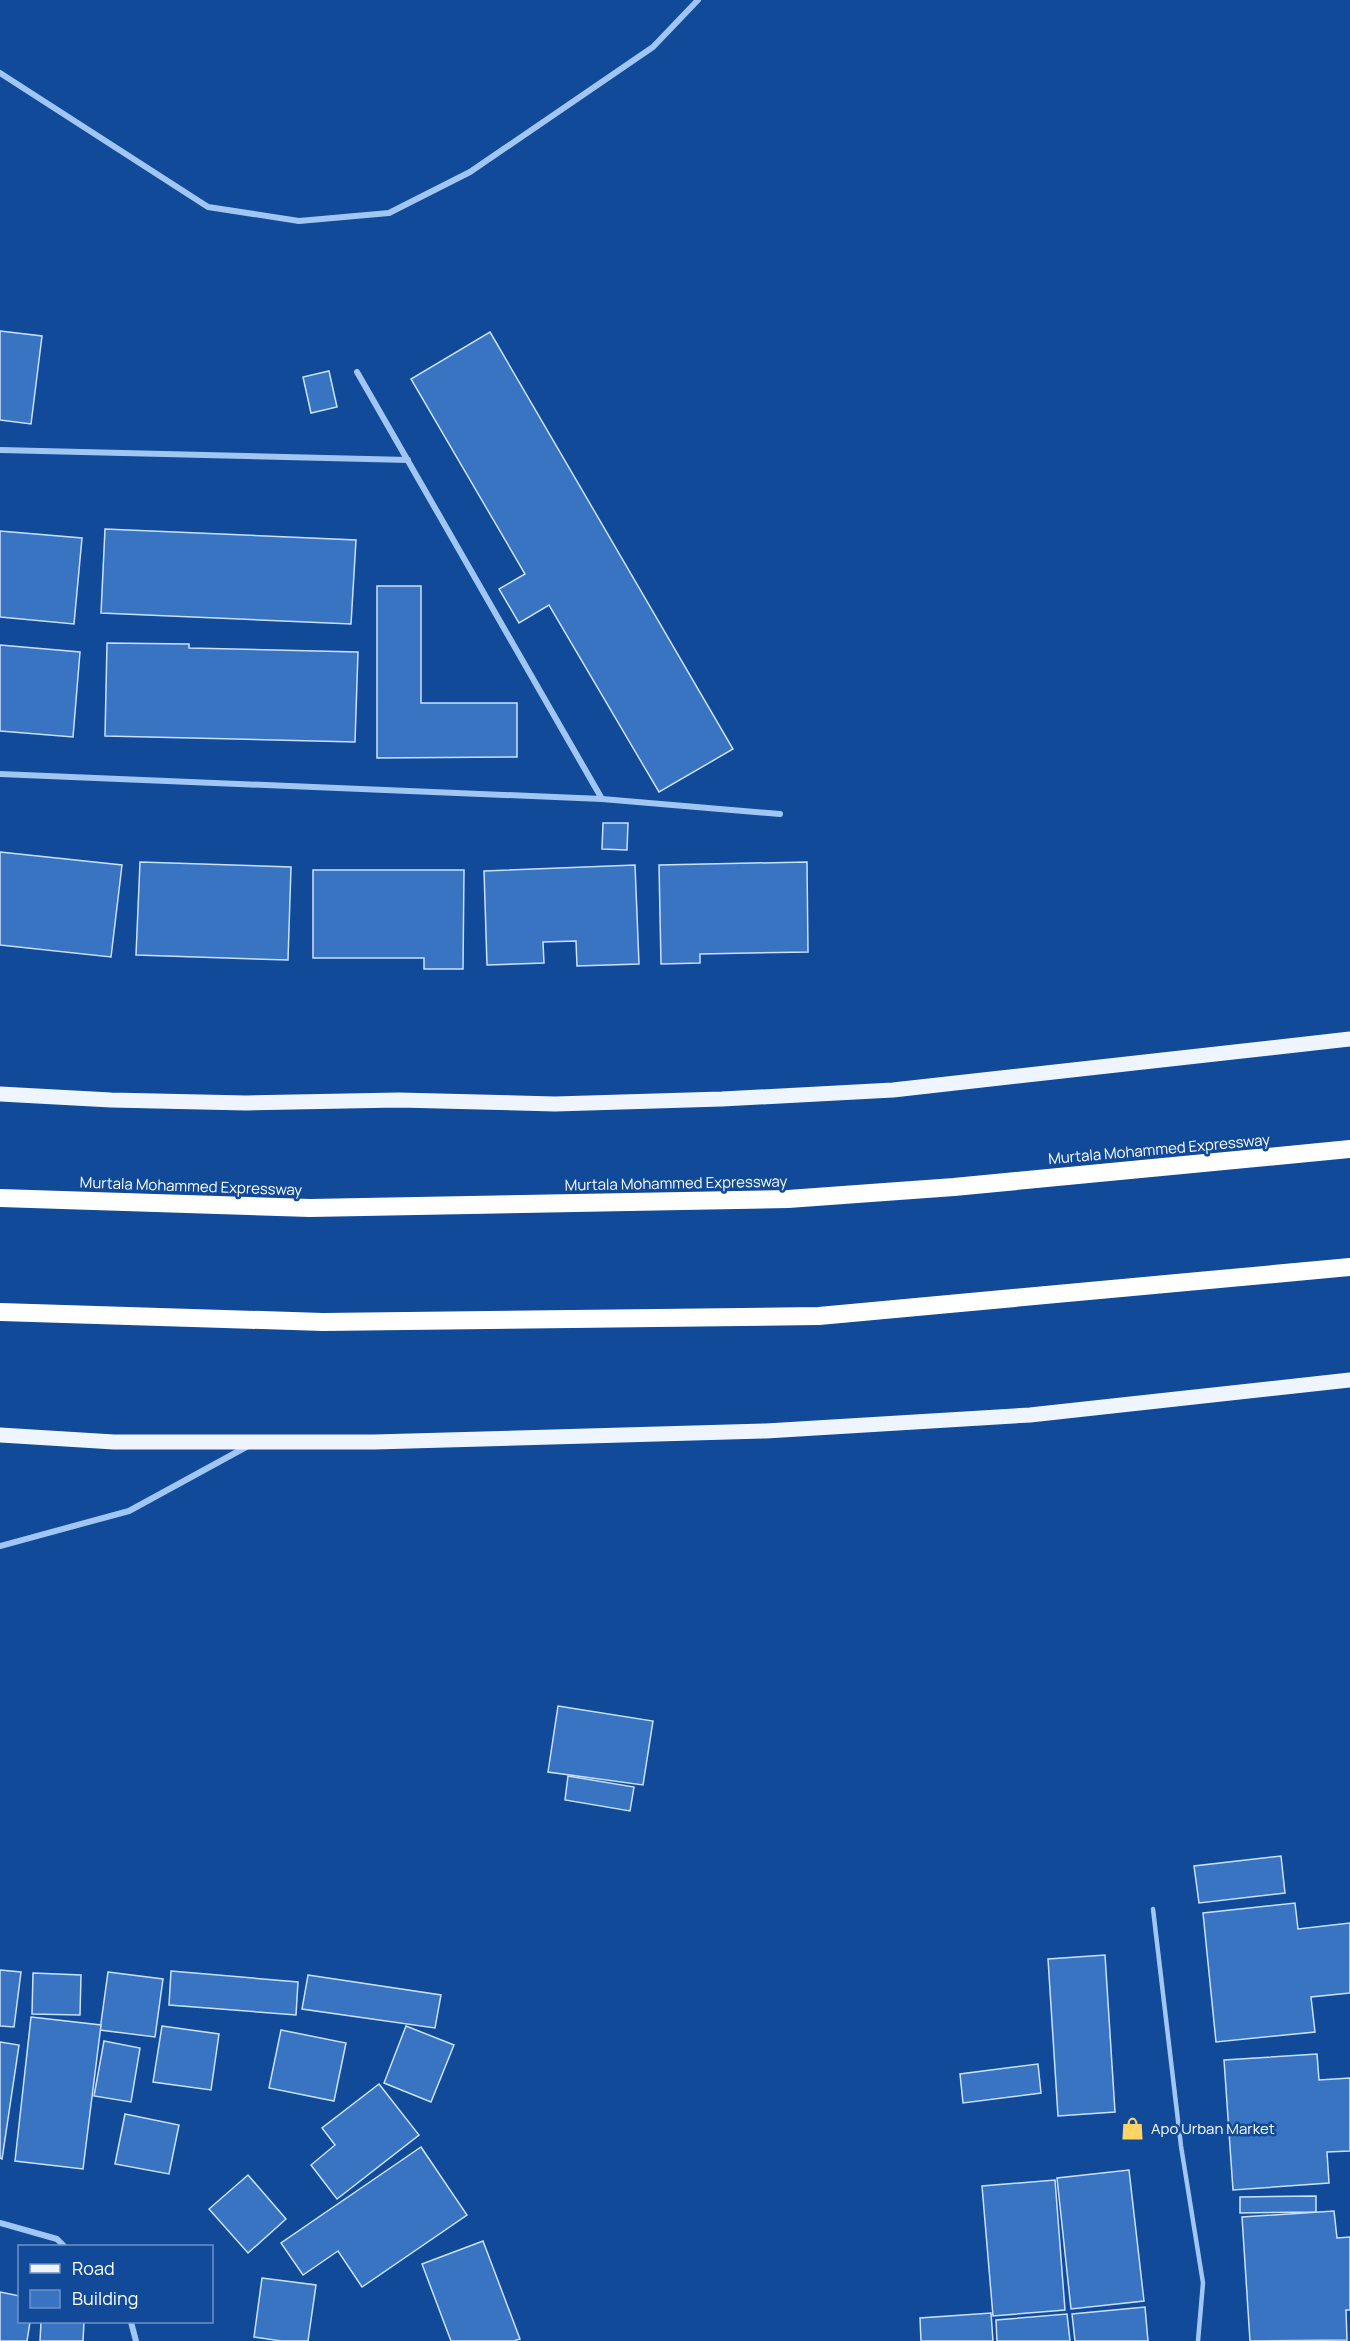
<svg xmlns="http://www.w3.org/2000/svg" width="1350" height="2341" viewBox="0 0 1350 2341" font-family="Manrope,sans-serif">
<rect width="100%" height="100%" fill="#104a99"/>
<g fill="#3874c1" stroke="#cae1fe" stroke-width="1.5">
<path d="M0 331 42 336 31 424 0 420Z"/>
<path d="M490 332 733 749 659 792 549 605 519 623 499 589 525 574 411 379Z"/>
<path d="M329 371 337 407 311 413 303 377Z"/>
<path d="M105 529 356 540 351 624 101 613Z"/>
<path d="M0 531 82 538 74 624 0 617Z"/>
<path d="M377 586H421V703H517V757L377 758Z"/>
<path d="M107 643 189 644V648L358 652 355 742 105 736Z"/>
<path d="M0 645 80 652 73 737 0 731Z"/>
<path d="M603 823H628L627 850 602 849Z"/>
<path d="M0 852 122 865 111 957 0 945Z"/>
<path d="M140 862 291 867 288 960 136 955Z"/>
<path d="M807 862 808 952 700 954V963L661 964 659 865Z"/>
<path d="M635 865 639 964 577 966 576 941 543 942 544 963 487 965 484 871Z"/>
<path d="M313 870H464L463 969H424V958H313Z"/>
<path d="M558 1706 653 1721 643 1785 548 1772Z"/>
<path d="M568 1776 634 1787 630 1811 565 1800Z"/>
<path d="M1281 1856 1285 1893 1199 1903 1194 1866Z"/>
<path d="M1295 1903 1298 1929 1350 1923V1993L1311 1997 1315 2032 1216 2042 1203 1913Z"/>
<path d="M1105 1955 1115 2112 1058 2116 1048 1959Z"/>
<path d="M0 1970 21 1972 14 2027 0 2026Z"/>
<path d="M171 1971 298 1982 296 2015 169 2005Z"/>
<path d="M108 1972 163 1979 155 2037 100 2030Z"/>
<path d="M33 1973 81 1975 80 2015 32 2014Z"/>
<path d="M308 1975 441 1995 435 2028 302 2009Z"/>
<path d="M31 2017 101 2025 83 2169 15 2161Z"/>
<path d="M162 2026 219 2034 211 2090 153 2082Z"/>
<path d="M406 2026 454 2045 431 2102 384 2083Z"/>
<path d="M281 2030 346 2043 334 2101 269 2088Z"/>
<path d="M104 2041 140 2048 131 2102 94 2096Z"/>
<path d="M0 2042 19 2045 2 2159 0 2158Z"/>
<path d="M1317 2054 1319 2080 1350 2078V2151L1327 2152 1329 2183 1233 2190 1224 2060Z"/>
<path d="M1038 2064 1041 2093 963 2103 960 2074Z"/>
<path d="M379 2084 419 2135 337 2199 311 2165 335 2145 322 2128Z"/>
<path d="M125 2114 179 2125 169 2174 115 2164Z"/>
<path d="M421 2147 467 2215 362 2287 338 2251 303 2275 281 2243Z"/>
<path d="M1129 2170 1144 2301 1071 2309 1057 2178Z"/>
<path d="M248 2175 286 2219 248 2253 209 2209Z"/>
<path d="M1055 2180 1065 2310 993 2316 982 2186Z"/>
<path d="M1316 2196V2212L1240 2213V2197Z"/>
<path d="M1334 2211 1337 2238 1350 2237V2310H1346L1347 2340 1250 2341 1242 2217Z"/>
<path d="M483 2241 520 2339 514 2341H451L422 2264Z"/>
<path d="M262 2278 316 2285 308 2341H281L254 2337Z"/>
<path d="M0 2292 20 2296V2322H30L27 2341H0Z"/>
<path d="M1145 2307 1148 2341H1075L1072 2314Z"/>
<path d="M991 2313 993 2341H921L920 2318Z"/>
<path d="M1067 2314 1070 2341H997L996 2320Z"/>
<path d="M41 2322H84L83 2341H40Z"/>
</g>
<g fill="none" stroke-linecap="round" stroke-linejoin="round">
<path stroke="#a1c6f4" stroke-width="4.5" d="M1153 1909 1181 2146 1203 2283 1198 2341"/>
<g stroke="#a1c6f4" stroke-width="6">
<path d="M0 73 208 207 299 221 389 213 470 172 653 47 698 0"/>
<path d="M357 372 602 799"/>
<path d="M0 450 408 460"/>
<path d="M0 774 602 799 780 814"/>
<path d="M0 1546 129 1511 248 1446"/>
<path d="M0 2223 57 2239 64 2246"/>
<path d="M131 2322 136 2341"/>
</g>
<g stroke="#eff5ff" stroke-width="15">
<path d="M0 1094 111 1100 246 1103 399 1100 555 1104 722 1099 893 1090 1350 1039"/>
<path d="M0 1435 114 1442H374L766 1431 1030 1415 1350 1380"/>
</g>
<g stroke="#fff" stroke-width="18">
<path d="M0 1198 310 1208 788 1199 954 1187 1350 1149"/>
<path d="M0 1312 323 1322 819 1316 1350 1267"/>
</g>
</g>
<defs>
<symbol id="shop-bare" viewBox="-9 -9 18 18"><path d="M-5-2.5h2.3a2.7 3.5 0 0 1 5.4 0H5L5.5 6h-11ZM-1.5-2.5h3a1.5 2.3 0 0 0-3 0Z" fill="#ffd465" stroke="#104a99" stroke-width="2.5" paint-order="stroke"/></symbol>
</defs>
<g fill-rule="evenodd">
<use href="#shop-bare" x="1116" y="2112" width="33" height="33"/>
</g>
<g text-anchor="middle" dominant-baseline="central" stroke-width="5" stroke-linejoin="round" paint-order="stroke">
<g font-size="15" fill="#fff" stroke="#104a99">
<text transform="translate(1159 1149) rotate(-5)">Murtala Mohammed Expressway</text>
<text transform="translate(676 1183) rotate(-1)">Murtala Mohammed Expressway</text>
<text transform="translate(191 1186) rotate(2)">Murtala Mohammed Expressway</text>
</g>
<g font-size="15" fill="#fff" stroke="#104a99" text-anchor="start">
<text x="1151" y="2128">Apo Urban Market</text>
</g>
</g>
<rect x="18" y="2245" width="195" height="78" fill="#104a99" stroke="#7092c2" stroke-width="1.5"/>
<rect x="30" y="2264" width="30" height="9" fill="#eff5ff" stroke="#7092c2" stroke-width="1.5"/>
<text x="72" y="2275" font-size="18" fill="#ffffff">Road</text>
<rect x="30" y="2290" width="30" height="18" fill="#3874c1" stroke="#7092c2" stroke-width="1.5"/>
<text x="72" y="2305" font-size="18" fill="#ffffff">Building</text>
</svg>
